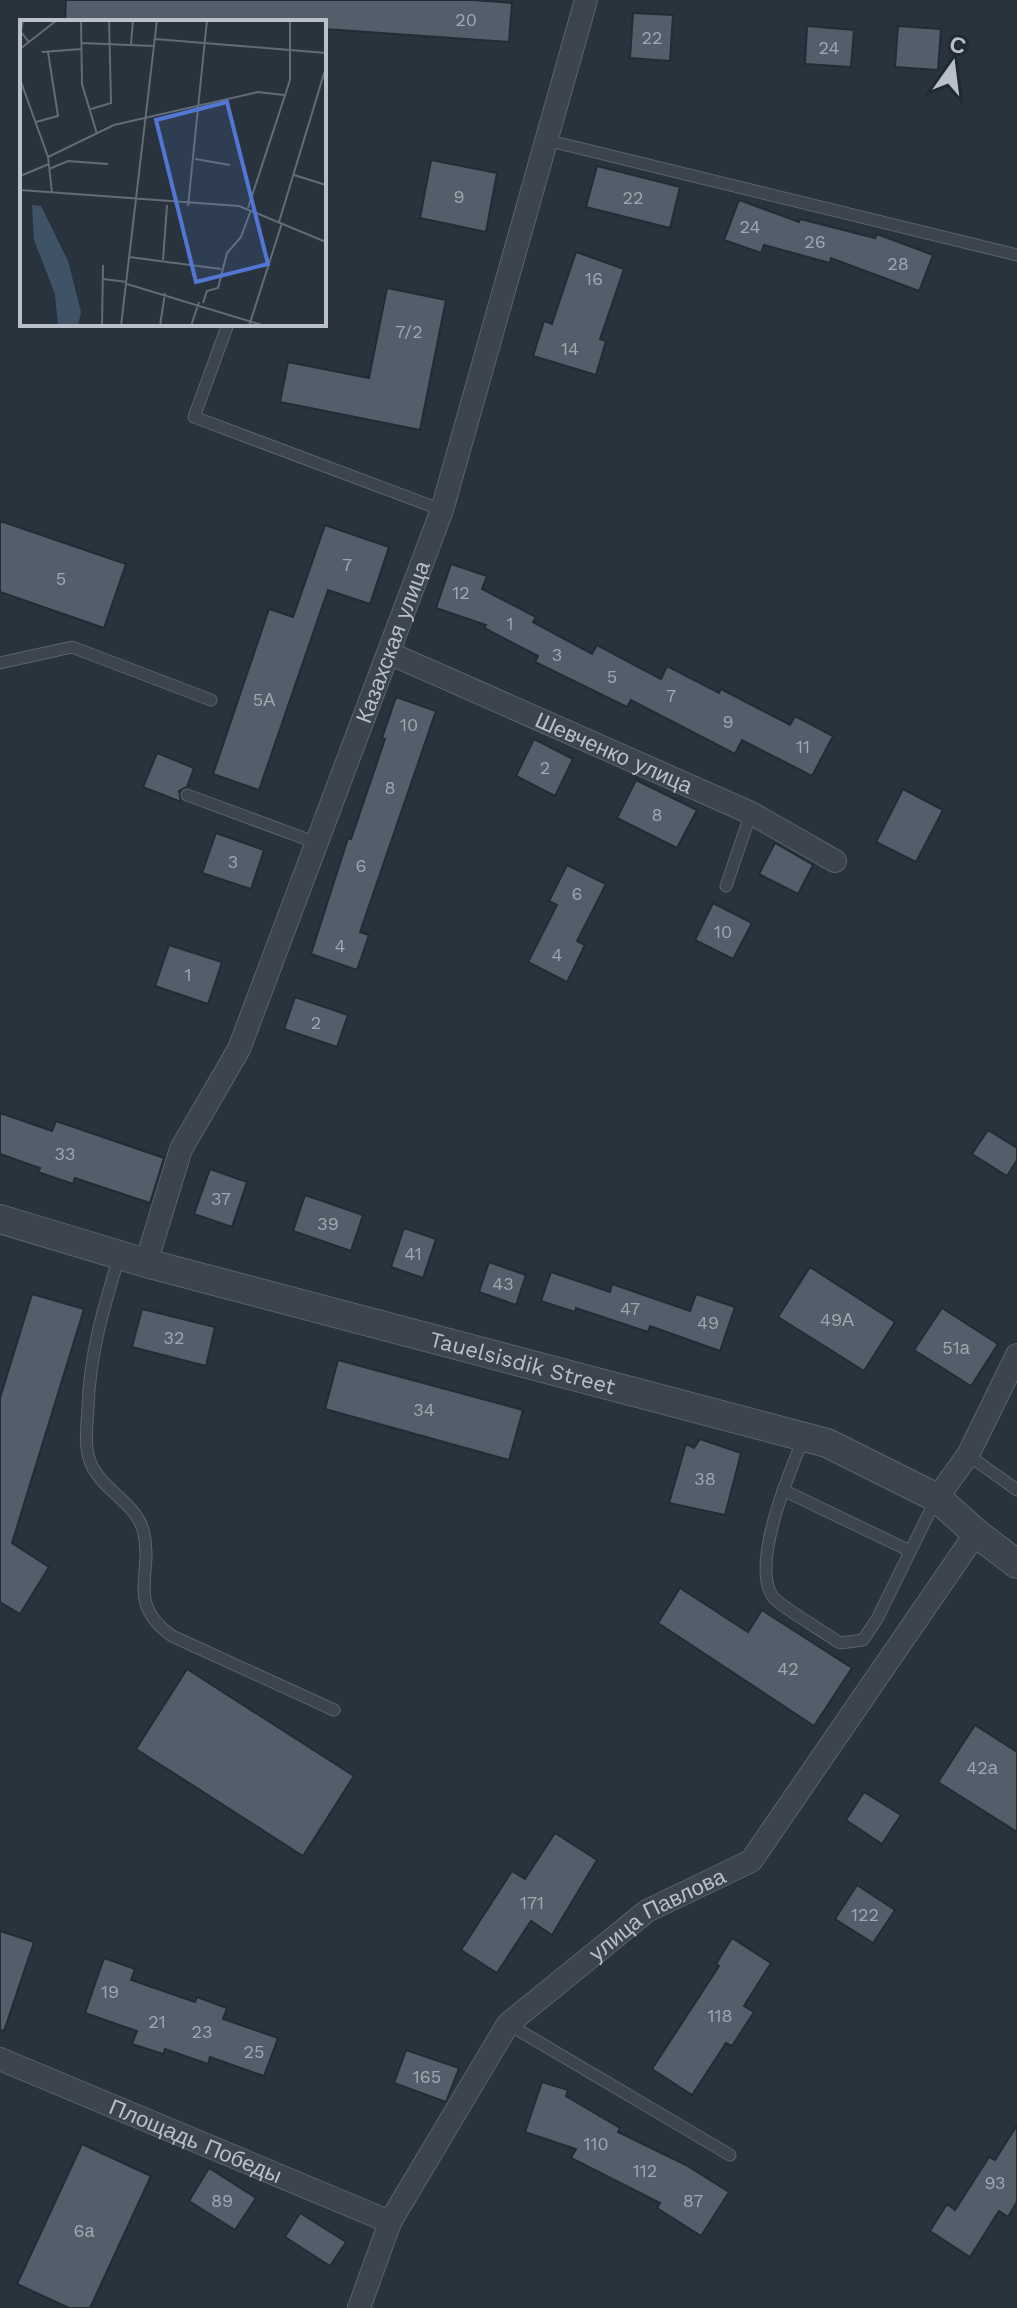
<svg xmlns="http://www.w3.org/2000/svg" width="1017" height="2308" viewBox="0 0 1017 2308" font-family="'Work Sans',sans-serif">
<rect width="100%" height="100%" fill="#28333e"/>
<g fill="#525e69" stroke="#232c35" stroke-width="2">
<path d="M66 0H473L512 3 509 42 324 29V22H65Z"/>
<path d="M633 13 673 15 670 61 630 58Z"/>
<path d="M807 26 854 30 851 67 805 64Z"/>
<path d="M898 26 941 29 938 70 895 67Z"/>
<path d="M431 160 497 173 486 232 420 218Z"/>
<path d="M597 166 680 187 670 228 586 207Z"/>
<path d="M739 200 799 222 800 219 875 238 877 234 933 255 919 291 831 258 830 263 764 245 761 253 724 240Z"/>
<path d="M576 252 624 269 600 339 606 341 596 375 533 356 544 321 552 324Z"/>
<path d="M387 288 446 300 420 430 280 402 288 362 369 378Z"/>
<path d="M0 521 126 564 104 628 0 592Z"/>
<path d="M325 525 389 547 370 604 328 590 259 790 213 774 269 609 293 617Z"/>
<path d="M451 564 487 576 482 589 536 617 533 622 592 654 597 645 661 679 667 666 719 693 721 689 790 725 795 716 833 736 812 776 742 740 735 754 631 700 627 707 535 662 538 656 484 628 486 625 436 608Z"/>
<path d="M396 697 436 711 360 932 369 935 357 970 311 954 348 838 351 839 385 739 382 738Z"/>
<path d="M534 739 573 759 555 796 516 776Z"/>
<path d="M157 753 194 768 187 787 179 791 181 802 143 787Z"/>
<path d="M636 780 697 810 677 848 617 818Z"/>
<path d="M903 789 943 810 916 862 876 842Z"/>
<path d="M216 833 264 850 251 889 202 873Z"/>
<path d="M775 843 813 865 798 894 759 874Z"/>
<path d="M567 865 606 884 577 941 585 945 567 982 528 962 557 905 549 901Z"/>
<path d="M713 903 752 923 733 959 695 940Z"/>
<path d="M169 945 222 962 208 1004 155 986Z"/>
<path d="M295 997 348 1015 337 1047 284 1029Z"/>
<path d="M0 1113 52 1131 56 1121 164 1158 150 1203 75 1178 73 1184 38 1172 40 1168 0 1154Z"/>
<path d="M988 1130 1017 1148V1160L1007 1176 972 1154Z"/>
<path d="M210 1169 247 1182 232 1227 194 1214Z"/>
<path d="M305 1195 363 1215 351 1251 293 1231Z"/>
<path d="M404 1228 436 1239 423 1278 391 1267Z"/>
<path d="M489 1262 526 1275 516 1305 479 1292Z"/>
<path d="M810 1267 895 1322 864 1371 778 1317Z"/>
<path d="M551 1272 610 1292 612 1284 690 1311 696 1294 735 1307 720 1351 650 1326 648 1332 576 1308 575 1312 541 1301Z"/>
<path d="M32 1294 84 1309 12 1543 49 1567 20 1614 0 1602V1398Z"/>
<path d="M942 1308 998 1344 971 1386 914 1350Z"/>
<path d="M142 1309 215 1327 206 1366 132 1347Z"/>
<path d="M338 1360 523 1410 509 1460 325 1409Z"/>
<path d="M700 1439 741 1453 725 1515 669 1503 686 1444 694 1448Z"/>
<path d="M680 1588 748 1632 762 1610 852 1668 814 1726 658 1623Z"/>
<path d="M187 1669 354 1776 303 1856 136 1749Z"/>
<path d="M975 1725 1017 1752V1832L938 1782Z"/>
<path d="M864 1792 901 1815 882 1844 846 1820Z"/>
<path d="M555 1833 597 1860 552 1935 531 1921 497 1973 461 1950 512 1871 525 1879Z"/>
<path d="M857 1885 895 1910 873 1943 835 1919Z"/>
<path d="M0 1931 34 1942 4 2031 0 2030Z"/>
<path d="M732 1938 771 1963 744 2006 754 2012 732 2046 726 2043 692 2095 652 2069 719 1966 716 1964Z"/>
<path d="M104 1958 135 1969 131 1980 195 2002 197 1997 227 2008 223 2019 278 2038 264 2076 210 2057 208 2064 165 2049 163 2054 132 2044 137 2031 85 2013Z"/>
<path d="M406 2050 459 2068 446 2102 394 2083Z"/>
<path d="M542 2082 568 2090 566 2096 620 2128 618 2132 686 2165 729 2192 701 2236 657 2208 660 2203 571 2158 576 2149 525 2132Z"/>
<path d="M1017 2125V2202L1008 2217 999 2211 970 2257 930 2231 947 2204 955 2210 989 2157 995 2160Z"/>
<path d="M82 2144 151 2176 90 2308H69L17 2284Z"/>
<path d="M209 2168 256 2198 235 2230 189 2201Z"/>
<path d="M300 2213 346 2242 330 2266 285 2237Z"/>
</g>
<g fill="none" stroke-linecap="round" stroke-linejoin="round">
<defs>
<g id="service">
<path d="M546 140 1017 255"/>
<path d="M228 324 194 417 442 510"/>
<path d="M0 663 72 647 211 700"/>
<path d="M187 795 317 843"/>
<path d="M726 886 751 813"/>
<path d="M119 1257C103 1310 90 1352 88 1408 87 1427 83 1450 93 1468 106 1492 135 1503 143 1530 155 1573 124 1602 172 1636L334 1710"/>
<path d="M804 1437C790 1471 750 1564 773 1597 780 1606 827 1634 840 1643L863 1640 877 1619 936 1499"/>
<path d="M968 1455 1017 1490"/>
<path d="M783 1490 910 1551"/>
<path d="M508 2024 730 2155"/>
</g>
<g id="minor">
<path id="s1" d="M389 653 751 813 835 861"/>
<path id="s2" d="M146 1263 181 1149 239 1049 442 510 586 0"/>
<path d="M937 1498 968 1455 1017 1355"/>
<path id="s3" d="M0 2059 390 2222"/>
<path id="s4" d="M359 2308 390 2222 508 2024 647 1911 751 1861 976 1533"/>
</g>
<g id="tertiary">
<path id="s5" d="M0 1219 146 1263 827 1443 937 1498 976 1533 1017 1564"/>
</g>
</defs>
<use href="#service" stroke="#5a636c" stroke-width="13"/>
<use href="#minor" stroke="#5a636c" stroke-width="24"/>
<use href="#tertiary" stroke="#5a636c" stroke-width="30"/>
<use href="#service" stroke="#3c454e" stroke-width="11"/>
<use href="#minor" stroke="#3c454e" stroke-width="22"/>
<use href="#tertiary" stroke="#3c454e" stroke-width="28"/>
</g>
<g text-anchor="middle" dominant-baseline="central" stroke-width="8" stroke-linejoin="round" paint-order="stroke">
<g font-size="18" fill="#9fa8b1">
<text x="466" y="19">20</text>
<text x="652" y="37">22</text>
<text x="829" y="47">24</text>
<text x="459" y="196">9</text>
<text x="633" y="197">22</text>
<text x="750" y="226">24</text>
<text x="815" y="241">26</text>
<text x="898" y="263">28</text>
<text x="594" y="278">16</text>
<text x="409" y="331">7/2</text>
<text x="570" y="348">14</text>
<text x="347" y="564">7</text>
<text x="61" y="578">5</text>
<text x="461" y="592">12</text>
<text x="510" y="623">1</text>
<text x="557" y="654">3</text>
<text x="612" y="676">5</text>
<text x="671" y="695">7</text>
<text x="264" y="699">5А</text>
<text x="728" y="721">9</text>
<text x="409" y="724">10</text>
<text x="803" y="746">11</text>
<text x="545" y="767">2</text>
<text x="390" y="787">8</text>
<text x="657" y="814">8</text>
<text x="233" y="861">3</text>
<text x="361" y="865">6</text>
<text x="577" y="893">6</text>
<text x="723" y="931">10</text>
<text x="340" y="945">4</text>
<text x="557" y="954">4</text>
<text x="188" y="974">1</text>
<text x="316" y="1022">2</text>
<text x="65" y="1153">33</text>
<text x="221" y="1198">37</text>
<text x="328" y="1223">39</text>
<text x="413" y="1253">41</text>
<text x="503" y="1283">43</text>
<text x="630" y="1308">47</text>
<text x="837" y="1319">49А</text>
<text x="708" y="1322">49</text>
<text x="174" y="1337">32</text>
<text x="956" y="1347">51а</text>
<text x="424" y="1409">34</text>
<text x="705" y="1478">38</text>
<text x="788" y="1668">42</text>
<text x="982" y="1767">42а</text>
<text x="532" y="1902">171</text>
<text x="865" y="1914">122</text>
<text x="110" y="1991">19</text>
<text x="720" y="2015">118</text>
<text x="157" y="2021">21</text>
<text x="202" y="2031">23</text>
<text x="254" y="2051">25</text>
<text x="427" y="2076">165</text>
<text x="596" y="2143">110</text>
<text x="645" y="2170">112</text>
<text x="995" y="2182">93</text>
<text x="222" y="2200">89</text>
<text x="693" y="2200">87</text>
<text x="84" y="2230">6а</text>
</g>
<g font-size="22" fill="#b9c0c9" stroke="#212a33">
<text stroke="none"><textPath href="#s2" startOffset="670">Казахская улица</textPath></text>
<text stroke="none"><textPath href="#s1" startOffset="246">Шевченко улица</textPath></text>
<text stroke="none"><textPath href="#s5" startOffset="542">Tauelsisdik Street</textPath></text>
<text stroke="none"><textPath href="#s4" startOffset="508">улица Павлова</textPath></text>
<text stroke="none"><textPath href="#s3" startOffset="212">Площадь Победы</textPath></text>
</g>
</g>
<g transform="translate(20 20)">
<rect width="306" height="306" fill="#28333e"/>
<path d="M12 185 21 186 48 241 61 292 58 306H38L35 274 14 220Z" fill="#405265"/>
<path fill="none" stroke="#626b76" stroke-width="2" d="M3 0 1 12 9 22M61 0 62 64 77 114M135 19 306 33M61 23 134 26M111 24 113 0M0 29 37 0M22 32 62 29M0 59 28 137 32 173M71 89 91 83 89 0M16 102 38 96 28 32M28 137 94 105 238 72 264 75M175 139 210 145M29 149 48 141 88 144M274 155 306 165M0 156 29 144M0 170 219 186 306 222M168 186 187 0M228 188 270 60V0M259 202 306 47M109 237 201 249M143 240 147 185M83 259 107 262M107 264 245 306M183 283 187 271 198 268 207 233 221 217 231 190M82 306 83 245M101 306 137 0M140 306 145 273M171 306 179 282M229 306 262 203"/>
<path fill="#5476d3" fill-opacity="0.15" stroke="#5476d3" stroke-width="4" d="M207 82 248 244 176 262 136 100Z"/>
<rect width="306" height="306" fill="none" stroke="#b9c0c9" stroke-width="4"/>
</g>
<g transform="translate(953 64) rotate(14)" stroke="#212a33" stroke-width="6" paint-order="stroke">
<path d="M0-6L14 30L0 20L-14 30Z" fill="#b9c0c9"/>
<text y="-12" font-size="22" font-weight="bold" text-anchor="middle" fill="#b9c0c9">С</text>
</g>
</svg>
